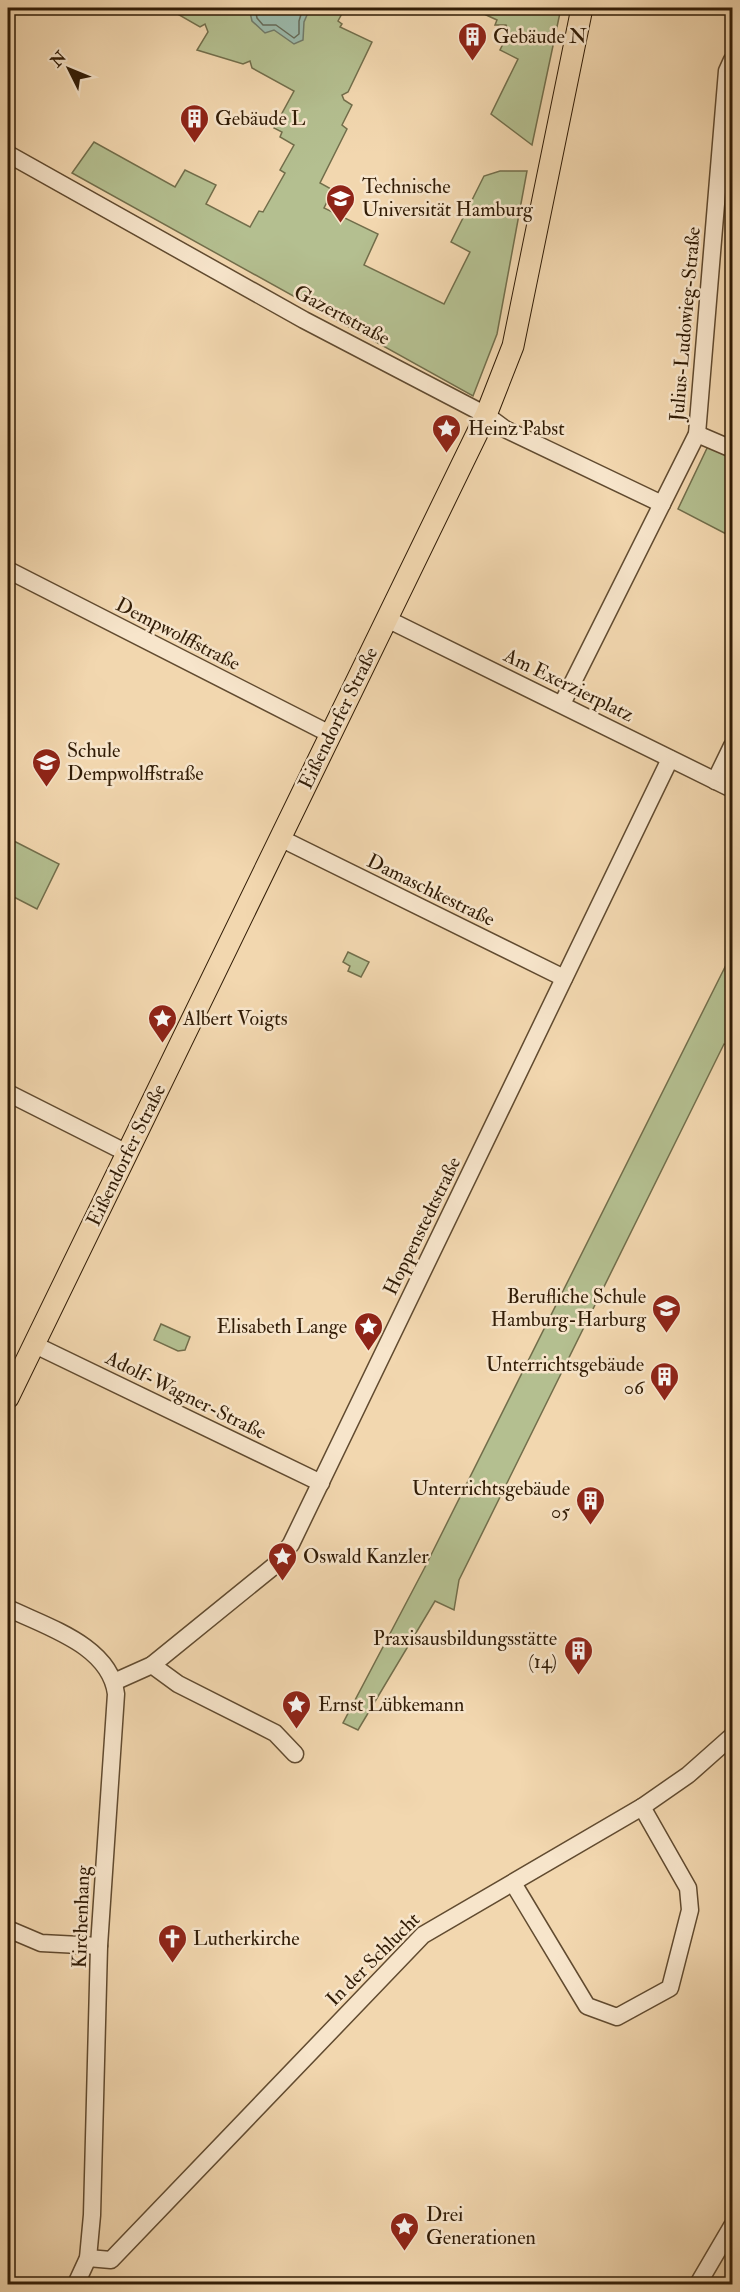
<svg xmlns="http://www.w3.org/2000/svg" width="740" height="2292" viewBox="0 0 740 2292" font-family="'IM FELL Double Pica',serif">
<rect width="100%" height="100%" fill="#f2d7af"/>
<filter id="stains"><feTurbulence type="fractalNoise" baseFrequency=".00333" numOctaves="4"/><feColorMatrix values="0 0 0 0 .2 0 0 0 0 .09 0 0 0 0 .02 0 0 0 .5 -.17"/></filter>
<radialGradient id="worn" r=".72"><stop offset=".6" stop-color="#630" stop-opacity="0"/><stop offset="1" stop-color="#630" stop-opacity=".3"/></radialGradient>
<g fill="#b4bf90" stroke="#726e4b" stroke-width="1.5">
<path d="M167 8H345L338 21 342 24 340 27 372 42 348 92 342 95 344 100 352 105 342 125 347 129 320 183 333 190 324 208 378 234 364 265 444 304 470 252 451 242 484 176 500 171H527L497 334 473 396 72 173 94 142 175 187 185 170 216 185 206 204 250 227 259 211 263 212 285 173 280 170 294 145 280 137 282 132 274 128 294 91 252 68 250 61 243 64 197 50 208 32 205 24 200 27Z"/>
<path d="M471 8H561L532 145 491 114 518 59 500 50 509 32 506 25H495L497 20Z"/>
<path d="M709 444 732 456V537L678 509Z"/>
<path d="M8 838 59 864 37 909 8 894Z"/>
<path d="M732 948V1046L724 1044 459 1580 454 1610 435 1601 358 1730 343 1723 424 1569 731 955Z"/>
<path d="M348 952 369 962 361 977 348 971 350 966 343 962Z"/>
<path d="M161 1324 190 1337 185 1350 178 1351 154 1340Z"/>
</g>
<path fill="#9bbaac" stroke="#717b6a" stroke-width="1.5" d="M249 8 290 10 310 8 304 22 303 40 294 44 274 30 265 33 252 21Z"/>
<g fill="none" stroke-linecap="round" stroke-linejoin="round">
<path stroke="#666b59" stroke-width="1.5" d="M255 8 257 18 263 25H276L294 38 299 34V21L303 8"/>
<defs>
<g id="minor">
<path d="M8 154 304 320 486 415 505 429 662 504"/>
<path d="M697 434 732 449"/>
<path d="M8 570 330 734"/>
<path d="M387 619 732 789"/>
<path d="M562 704 697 434 727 71 732 60"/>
<path d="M715 781 732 746"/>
<path d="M280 838 564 978"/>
<path d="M8 1093 127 1153"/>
<path d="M33 1344 321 1483"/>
<path d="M8 1608C46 1627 110 1645 116 1694L99 1946 92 2215 88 2258 76 2284"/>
<path d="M152 1665 178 1684 275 1733 295 1754"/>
<path d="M114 1682 152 1665 274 1566 291 1544 670 759"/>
<path d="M513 1883 587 2006 617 2017 670 1988 690 1910 688 1888 642 1807"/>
<path d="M8 1929 41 1943 99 1946"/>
<path d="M88 2258 111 2260 423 1935 642 1807 688 1775 732 1736"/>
<path d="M698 2284 732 2226"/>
</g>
<path id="major" d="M8 1398 486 415 513 346 582 8"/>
</defs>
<use href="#minor" stroke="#614b30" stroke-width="19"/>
<use href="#major" stroke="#311c06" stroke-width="23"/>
<use href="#minor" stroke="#f7e5cb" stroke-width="16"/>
<use href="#major" stroke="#f2d7af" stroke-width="21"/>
</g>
<defs>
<symbol id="building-pin" viewBox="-11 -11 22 30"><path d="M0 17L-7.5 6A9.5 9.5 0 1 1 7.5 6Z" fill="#8f2418" stroke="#f7e5cb"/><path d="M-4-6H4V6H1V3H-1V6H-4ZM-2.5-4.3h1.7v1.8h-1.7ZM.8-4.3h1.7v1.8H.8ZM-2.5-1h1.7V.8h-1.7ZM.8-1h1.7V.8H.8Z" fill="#fff"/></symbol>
<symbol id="university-pin" viewBox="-11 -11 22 30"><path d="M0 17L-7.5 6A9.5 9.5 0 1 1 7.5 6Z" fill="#8f2418" stroke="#f7e5cb"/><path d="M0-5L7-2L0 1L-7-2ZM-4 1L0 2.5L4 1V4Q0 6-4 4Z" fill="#fff"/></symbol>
<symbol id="sight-pin" viewBox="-11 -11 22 30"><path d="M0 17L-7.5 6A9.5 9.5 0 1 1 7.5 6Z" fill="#8f2418" stroke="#f7e5cb"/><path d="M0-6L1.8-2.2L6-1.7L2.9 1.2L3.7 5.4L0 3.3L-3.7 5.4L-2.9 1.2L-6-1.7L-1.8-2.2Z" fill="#fff"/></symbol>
<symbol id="school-pin" viewBox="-11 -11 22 30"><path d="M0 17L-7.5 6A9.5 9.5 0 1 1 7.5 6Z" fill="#8f2418" stroke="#f7e5cb"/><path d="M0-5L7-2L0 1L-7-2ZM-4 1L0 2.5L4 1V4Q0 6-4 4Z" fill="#fff"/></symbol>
<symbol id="church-pin" viewBox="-11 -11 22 30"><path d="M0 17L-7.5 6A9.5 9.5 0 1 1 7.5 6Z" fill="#8f2418" stroke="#f7e5cb"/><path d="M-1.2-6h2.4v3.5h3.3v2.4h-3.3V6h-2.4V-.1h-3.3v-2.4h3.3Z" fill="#fff"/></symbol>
</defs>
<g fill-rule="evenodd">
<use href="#building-pin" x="456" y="20" width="33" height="45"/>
<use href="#building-pin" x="178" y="102" width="33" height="45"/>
<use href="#university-pin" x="324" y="182" width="33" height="45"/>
<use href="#sight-pin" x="430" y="412" width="33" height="45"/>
<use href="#school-pin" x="30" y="746" width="33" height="45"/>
<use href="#sight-pin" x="146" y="1002" width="33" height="45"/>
<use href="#school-pin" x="650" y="1292" width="33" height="45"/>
<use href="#sight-pin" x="352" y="1310" width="33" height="45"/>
<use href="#building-pin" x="648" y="1360" width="33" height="45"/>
<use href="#building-pin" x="574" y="1484" width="33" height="45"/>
<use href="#sight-pin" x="266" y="1540" width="33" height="45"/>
<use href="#building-pin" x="562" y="1634" width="33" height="45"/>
<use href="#sight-pin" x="280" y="1688" width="33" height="45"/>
<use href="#church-pin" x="156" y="1922" width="33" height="45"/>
<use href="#sight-pin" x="388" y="2210" width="33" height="45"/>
</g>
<g text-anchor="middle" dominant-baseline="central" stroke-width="5" stroke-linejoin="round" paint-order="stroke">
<g font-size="20" fill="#311c06" stroke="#f7e5cb" text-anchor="start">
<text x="493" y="36">Gebäude N</text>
<text x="215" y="118">Gebäude L</text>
<text x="362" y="186">Technische<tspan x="362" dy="23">Universität Hamburg</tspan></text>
<text x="468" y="428">Heinz Pabst</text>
<text x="67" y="750">Schule<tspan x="67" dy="23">Dempwolffstraße</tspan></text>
<text x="183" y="1018">Albert Voigts</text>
<text x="646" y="1296" text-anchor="end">Berufliche Schule<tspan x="646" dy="23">Hamburg-Harburg</tspan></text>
<text x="347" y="1326" text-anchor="end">Elisabeth Lange</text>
<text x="644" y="1364" text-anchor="end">Unterrichtsgebäude<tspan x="644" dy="23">06</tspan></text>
<text x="570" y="1488" text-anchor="end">Unterrichtsgebäude<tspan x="570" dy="23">05</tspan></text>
<text x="303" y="1556">Oswald Kanzler</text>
<text x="557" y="1638" text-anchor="end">Praxisausbildungsstätte<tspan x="557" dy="23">(14)</tspan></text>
<text x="318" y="1704">Ernst Lübkemann</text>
<text x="193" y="1938">Lutherkirche</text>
<text x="426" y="2214">Drei<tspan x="426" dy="23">Generationen</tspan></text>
</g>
<g font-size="20" fill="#311c06" stroke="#f7e5cb">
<text transform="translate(342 315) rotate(28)">Gazertstraße</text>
<text transform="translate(685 324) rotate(-85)">Julius-Ludowieg-Straße</text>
<text transform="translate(178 634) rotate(27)">Dempwolffstraße</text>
<text transform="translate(569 685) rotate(26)">Am Exerzierplatz</text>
<text transform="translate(338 718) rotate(-64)">Eißendorfer Straße</text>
<text transform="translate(431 890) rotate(26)">Damaschkestraße</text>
<text transform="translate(126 1155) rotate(-64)">Eißendorfer Straße</text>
<text transform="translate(422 1226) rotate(-64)">Hoppenstedtstraße</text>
<text transform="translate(186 1395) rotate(26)">Adolf-Wagner-Straße</text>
<text transform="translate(81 1917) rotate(-88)">Kirchenhang</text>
<text transform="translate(373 1959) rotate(-45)">In der Schlucht</text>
</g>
</g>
<rect width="740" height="2292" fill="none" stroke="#f2d7af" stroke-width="30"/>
<rect x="9" y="9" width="722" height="2274" fill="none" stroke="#311c06" stroke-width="3"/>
<rect x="15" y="15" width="710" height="2262" fill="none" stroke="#311c06" stroke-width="1.5"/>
<g transform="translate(69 69) rotate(313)" stroke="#f7e5cb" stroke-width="4.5" paint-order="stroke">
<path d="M0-4.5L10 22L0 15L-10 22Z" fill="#311c06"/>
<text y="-9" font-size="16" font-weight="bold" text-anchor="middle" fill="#311c06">N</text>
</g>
<rect width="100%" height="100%" filter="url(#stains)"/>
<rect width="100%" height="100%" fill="url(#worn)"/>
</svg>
